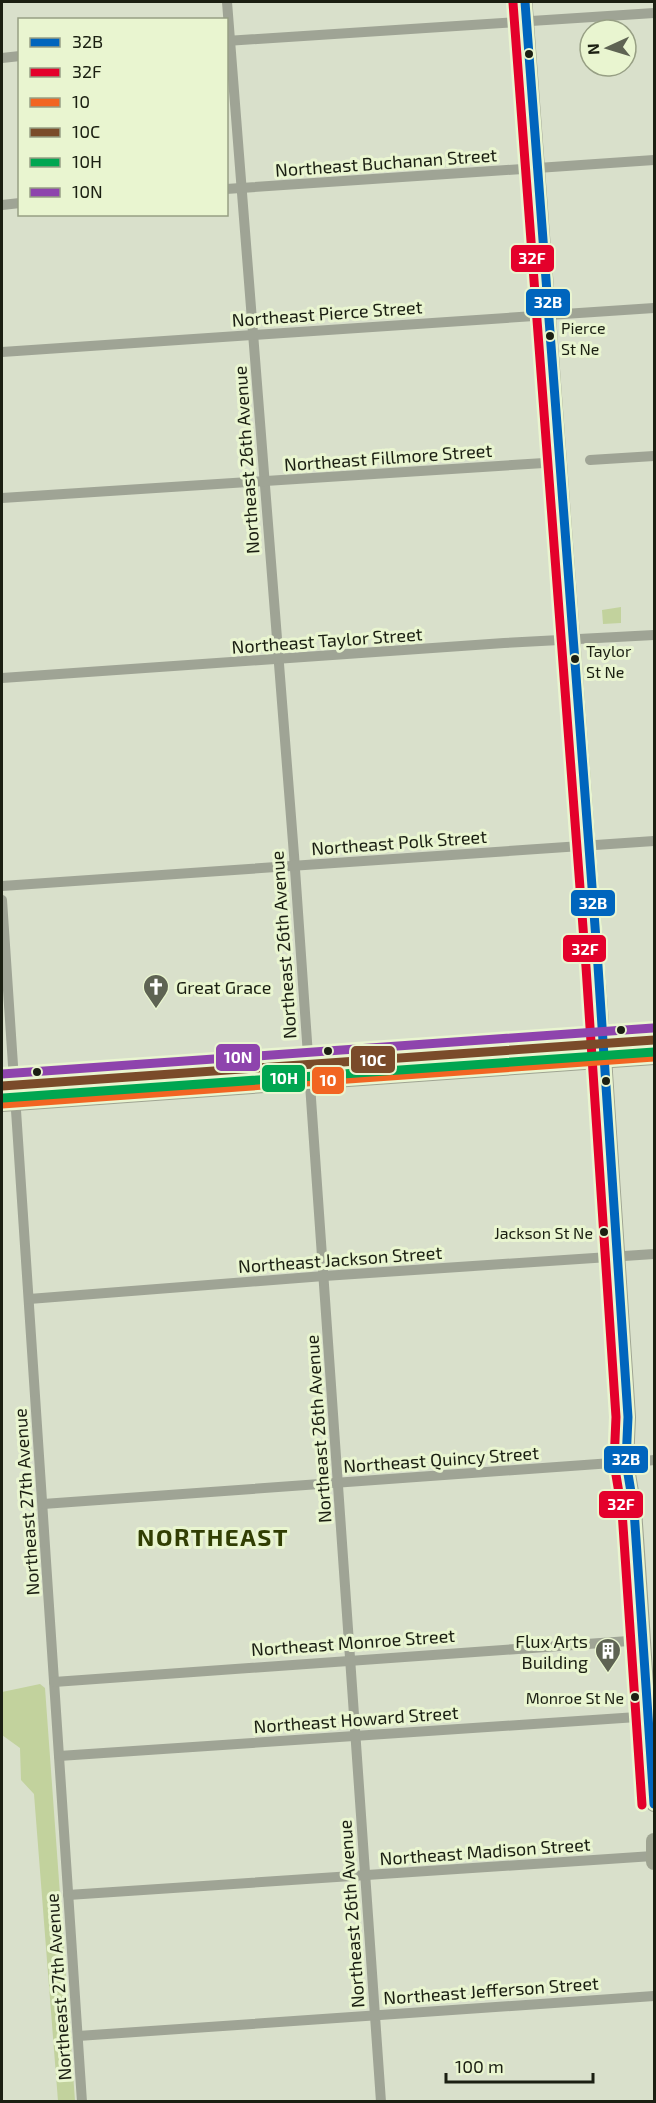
<svg xmlns="http://www.w3.org/2000/svg" width="656" height="2103" viewBox="0 0 656 2103" font-family="'Exo 2',sans-serif">
<rect width="100%" height="100%" fill="#d9e0cb"/>
<g fill="#c2d29d">
<path d="M621 607V623L603 624 602 610Z"/>
<path d="M40 1684 45 1688 75 2101H58L34 1794 21 1780 20 1748 2 1735V1692Z"/>
</g>
<g fill="none" stroke-linecap="round" stroke-linejoin="round">
<g stroke="#9fa495" stroke-width="10">
<path d="M227 2 294 855 381 2102"/>
<path d="M226 41 654 13"/>
<path d="M2 58 20 56"/>
<path d="M226 189 654 160"/>
<path d="M2 205 20 203"/>
<path d="M2 352 654 308"/>
<path d="M590 460 654 456"/>
<path d="M2 498 560 462"/>
<path d="M2 678 504 643 654 635"/>
<path d="M2 886 654 841"/>
<path d="M2 900 82 2102"/>
<path d="M29 1299 324 1276 654 1254"/>
<path d="M637 1462 654 1460"/>
<path d="M43 1504 626 1462"/>
<path d="M54 1682 643 1640"/>
<path d="M59 1756 652 1716"/>
<path d="M68 1895 653 1856"/>
<path d="M78 2036 654 1996"/>
</g>
<path stroke="#9da291" stroke-width="15" d="M525 2 603 1043"/>
<g stroke="#9fa492" stroke-width="16">
<path d="M603 1043 628 1417 626 1462 634 1510 637 1552 654 1804"/>
<path d="M2 1086 654 1040"/>
<path d="M2 1104 654 1057"/>
<path d="M654 1841V1862"/>
</g>
<defs>
<path id="bus-1" d="M525 2 598 966 628 1417 626 1462 634 1510 654 1804"/>
<path id="bus-2" d="M513 3 586 967 616 1417 614 1463 622 1511 642 1805"/>
<path id="bus-3" d="M2 1104 654 1057"/>
<path id="bus-4" d="M2 1086 654 1040"/>
<path id="bus-5" d="M3 1098 654 1052"/>
<path id="bus-6" d="M2 1074 653 1028"/>
</defs>
<use href="#bus-1" stroke="#e9f5d0" stroke-width="14"/>
<use href="#bus-2" stroke="#e9f5d0" stroke-width="14"/>
<use href="#bus-3" stroke="#e9f5d0" stroke-width="14"/>
<use href="#bus-4" stroke="#e9f5d0" stroke-width="14"/>
<use href="#bus-5" stroke="#e9f5d0" stroke-width="14"/>
<use href="#bus-6" stroke="#e9f5d0" stroke-width="14"/>
<use href="#bus-1" stroke="#0065bd" stroke-width="9"/>
<use href="#bus-2" stroke="#e4002b" stroke-width="9"/>
<use href="#bus-3" stroke="#f26522" stroke-width="9"/>
<use href="#bus-4" stroke="#7a4b2a" stroke-width="9"/>
<use href="#bus-5" stroke="#00a651" stroke-width="9"/>
<use href="#bus-6" stroke="#8e44ad" stroke-width="9"/>
</g>
<defs>
<symbol id="church-pin" viewBox="-11 -11 22 30"><path d="M0 17L-7.5 6A9.5 9.5 0 1 1 7.5 6Z" fill="#5e6353" stroke="#e9f5d0"/><path d="M-1.2-6h2.4v3.5h3.3v2.4h-3.3V6h-2.4V-.1h-3.3v-2.4h3.3Z" fill="#fff"/></symbol>
<symbol id="building-pin" viewBox="-11 -11 22 30"><path d="M0 17L-7.5 6A9.5 9.5 0 1 1 7.5 6Z" fill="#5e6353" stroke="#e9f5d0"/><path d="M-4-6H4V6H1V3H-1V6H-4ZM-2.5-4.3h1.7v1.8h-1.7ZM.8-4.3h1.7v1.8H.8ZM-2.5-1h1.7V.8h-1.7ZM.8-1h1.7V.8H.8Z" fill="#fff"/></symbol>
</defs>
<g fill-rule="evenodd">
<use href="#church-pin" x="141" y="972" width="30" height="40"/>
<use href="#building-pin" x="593" y="1636" width="30" height="40"/>
</g>
<g fill="#1b1f12" stroke="#e9f5d0" stroke-width="2">
<circle cx="529" cy="54" r="5"/>
<circle cx="550" cy="336" r="5"/>
<circle cx="575" cy="659" r="5"/>
<circle cx="621" cy="1030" r="5"/>
<circle cx="328" cy="1051" r="5"/>
<circle cx="37" cy="1072" r="5"/>
<circle cx="606" cy="1081" r="5"/>
<circle cx="604" cy="1232" r="5"/>
<circle cx="635" cy="1697" r="5"/>
</g>
<g text-anchor="middle" dominant-baseline="central" stroke-width="6" stroke-linejoin="round" paint-order="stroke">
<g font-size="16" fill="#1b1f12" stroke="#e9f5d0" text-anchor="start">
<text x="561" y="327">Pierce<tspan x="561" dy="21">St Ne</tspan></text>
<text x="586" y="650">Taylor<tspan x="586" dy="21">St Ne</tspan></text>
<text x="593" y="1232" text-anchor="end">Jackson St Ne</text>
<text x="624" y="1697" text-anchor="end">Monroe St Ne</text>
</g>
<g font-size="18" fill="#1b1f12" stroke="#e9f5d0">
<text transform="translate(386 162) rotate(-4)">Northeast Buchanan Street</text>
<text transform="translate(327 313) rotate(-4)">Northeast Pierce Street</text>
<text transform="translate(388 457) rotate(-4)">Northeast Fillmore Street</text>
<text transform="translate(246 460) rotate(-94)">Northeast 26th Avenue</text>
<text transform="translate(327 640) rotate(-4)">Northeast Taylor Street</text>
<text transform="translate(399 842) rotate(-4)">Northeast Polk Street</text>
<text transform="translate(283 945) rotate(-94)">Northeast 26th Avenue</text>
<text transform="translate(340 1259) rotate(-4)">Northeast Jackson Street</text>
<text transform="translate(318 1429) rotate(-94)">Northeast 26th Avenue</text>
<text transform="translate(441 1459) rotate(-4)">Northeast Quincy Street</text>
<text transform="translate(26 1502) rotate(-94)">Northeast 27th Avenue</text>
<text transform="translate(353 1642) rotate(-4)">Northeast Monroe Street</text>
<text transform="translate(356 1719) rotate(-4)">Northeast Howard Street</text>
<text transform="translate(485 1851) rotate(-4)">Northeast Madison Street</text>
<text transform="translate(351 1914) rotate(-94)">Northeast 26th Avenue</text>
<text transform="translate(58 1987) rotate(-94)">Northeast 27th Avenue</text>
<text transform="translate(491 1990) rotate(-4)">Northeast Jefferson Street</text>
</g>
<g font-size="18" fill="#1b1f12" stroke="#e9f5d0" text-anchor="start">
<text x="176" y="987">Great Grace</text>
<text x="588" y="1641" text-anchor="end">Flux Arts<tspan x="588" dy="21">Building</tspan></text>
</g>
<g font-size="24" font-weight="bold" letter-spacing="1.5" fill="#313e03" stroke="#e9f5d0">
<text x="213" y="1536">NORTHEAST</text>
</g>
</g>
<g stroke="#e9f5d0" stroke-width="2">
<rect x="510" y="244" width="45" height="29" rx="6" fill="#e4002b"/>
<rect x="525" y="288" width="46" height="29" rx="6" fill="#0065bd"/>
<rect x="570" y="889" width="46" height="28" rx="6" fill="#0065bd"/>
<rect x="562" y="934" width="45" height="29" rx="6" fill="#e4002b"/>
<rect x="215" y="1043" width="46" height="29" rx="6" fill="#8e44ad"/>
<rect x="350" y="1045" width="46" height="29" rx="6" fill="#7a4b2a"/>
<rect x="261" y="1064" width="45" height="29" rx="6" fill="#00a651"/>
<rect x="311" y="1066" width="34" height="29" rx="6" fill="#f26522"/>
<rect x="603" y="1445" width="46" height="29" rx="6" fill="#0065bd"/>
<rect x="598" y="1490" width="46" height="29" rx="6" fill="#e4002b"/>
</g>
<g font-size="16" text-anchor="middle" font-weight="bold" fill="#fff">
<text x="532" y="264">32F</text>
<text x="548" y="308">32B</text>
<text x="593" y="909">32B</text>
<text x="585" y="955">32F</text>
<text x="238" y="1063">10N</text>
<text x="373" y="1066">10C</text>
<text x="284" y="1084">10H</text>
<text x="328" y="1086">10</text>
<text x="626" y="1465">32B</text>
<text x="621" y="1510">32F</text>
</g>
<rect width="656" height="2103" fill="none" stroke="#1b1f12" stroke-width="6"/>
<rect x="18" y="18" width="210" height="198" fill="#e9f5d0" stroke="#979f84" stroke-width="1.5"/>
<rect x="30" y="38" width="30" height="9" fill="#0065bd" stroke="#979f84" stroke-width="1.5"/>
<text x="72" y="48" font-size="18" fill="#1b1f12">32B</text>
<rect x="30" y="68" width="30" height="9" fill="#e4002b" stroke="#979f84" stroke-width="1.5"/>
<text x="72" y="78" font-size="18" fill="#1b1f12">32F</text>
<rect x="30" y="98" width="30" height="9" fill="#f26522" stroke="#979f84" stroke-width="1.5"/>
<text x="72" y="108" font-size="18" fill="#1b1f12">10</text>
<rect x="30" y="128" width="30" height="9" fill="#7a4b2a" stroke="#979f84" stroke-width="1.5"/>
<text x="72" y="138" font-size="18" fill="#1b1f12">10C</text>
<rect x="30" y="158" width="30" height="9" fill="#00a651" stroke="#979f84" stroke-width="1.5"/>
<text x="72" y="168" font-size="18" fill="#1b1f12">10H</text>
<rect x="30" y="188" width="30" height="9" fill="#8e44ad" stroke="#979f84" stroke-width="1.5"/>
<text x="72" y="198" font-size="18" fill="#1b1f12">10N</text>
<g transform="translate(608 48) rotate(266)"><circle r="28" fill="#e9f5d0" stroke="#979f84" stroke-width="1.5"/>
<path d="M0-4.5L10 22L0 15L-10 22Z" fill="#5e6353"/>
<text y="-9" font-size="16" font-weight="bold" text-anchor="middle" fill="#1b1f12">N</text>
</g>
<path d="M446 2073v9h147v-9" fill="none" stroke="#1b1f12" stroke-width="3"/>
<text x="455" y="2073" font-size="18" fill="#1b1f12" stroke="#e9f5d0" stroke-width="4.5" paint-order="stroke">100 m</text>
</svg>
